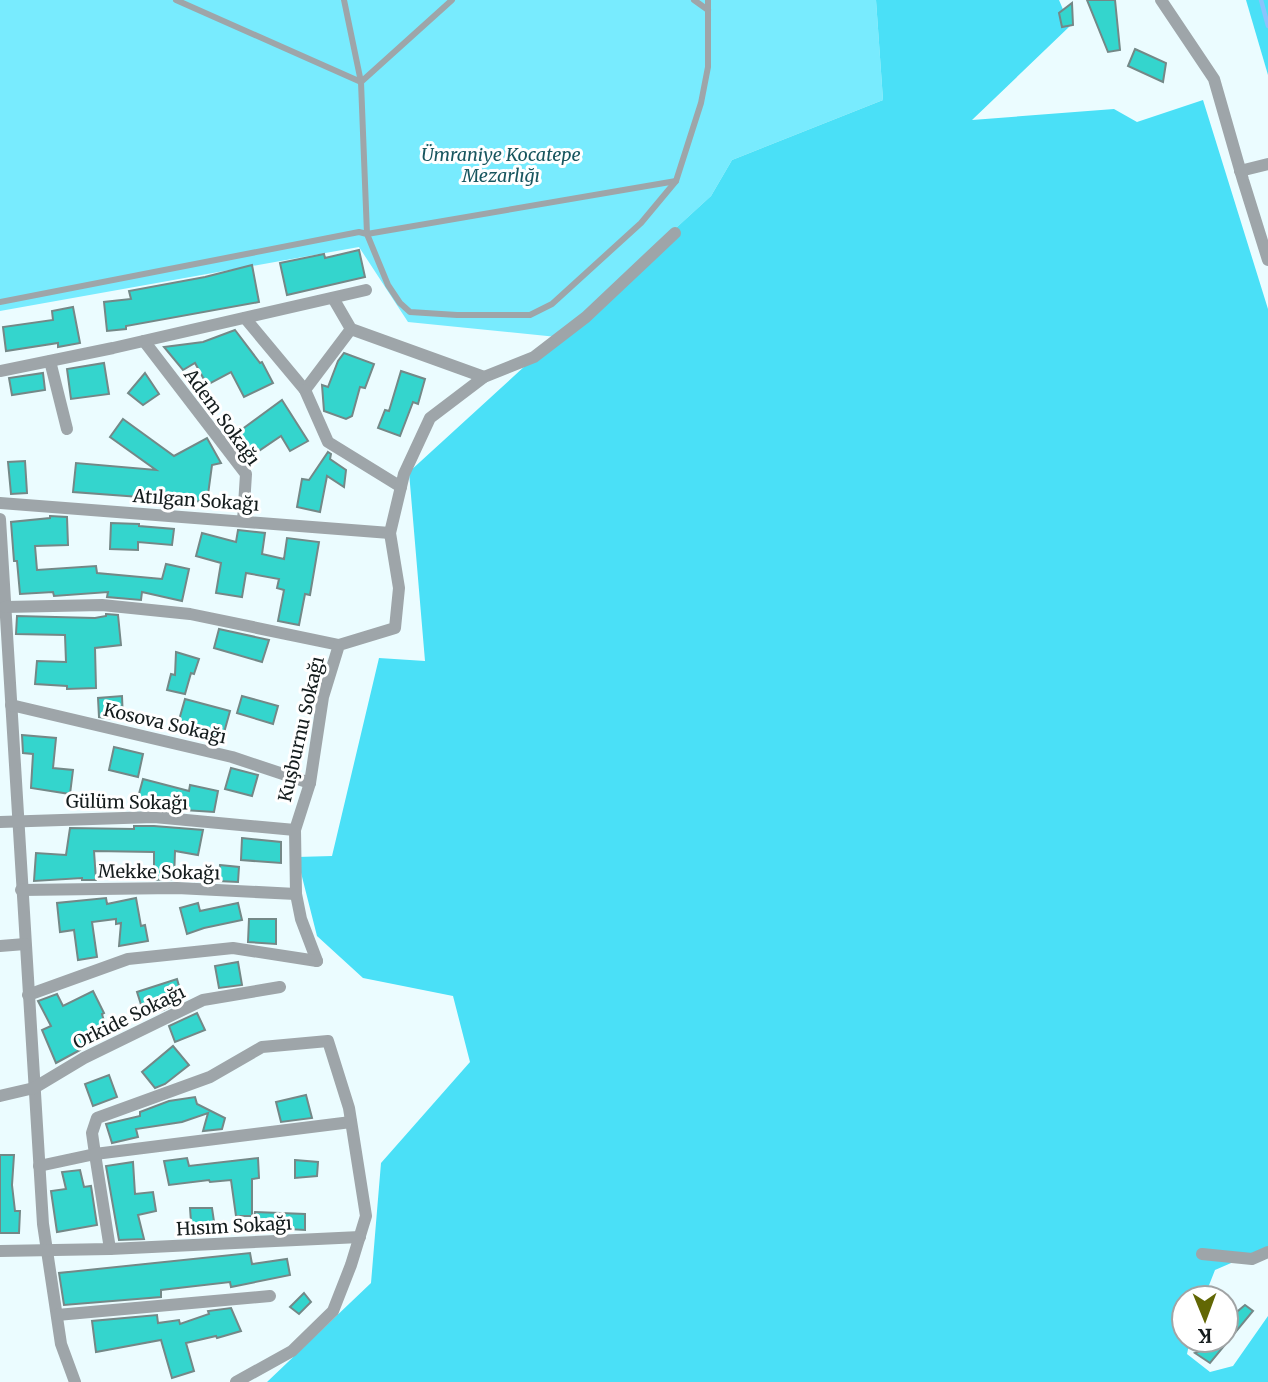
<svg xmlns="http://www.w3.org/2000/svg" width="1268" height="1382" viewBox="0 0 1268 1382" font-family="Merriweather,serif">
<rect width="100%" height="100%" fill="#ebfcff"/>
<path fill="#78ebfe" d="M0 0H876L883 100 732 160 711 196 557 337 408 322 359 247 0 311Z"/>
<g fill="#4ae0f7">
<path d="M876 0H1059L1070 26 972 120 1114 109 1137 122 1203 100 1268 309V1247L1215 1270 1204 1298H1184V1340H1190L1187 1354 1210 1372 1233 1366 1268 1316V1382H267L371 1283 381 1163 470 1062 453 996 363 978 317 936 297 857 332 856 379 658 425 661 409 472 711 196 732 160 883 100Z"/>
<path d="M1246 0H1268V75Z"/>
</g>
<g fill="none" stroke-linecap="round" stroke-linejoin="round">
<path stroke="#89c4fd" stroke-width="4.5" d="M1261 0 1268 26"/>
</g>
<g fill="#34d5cd" stroke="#748887" stroke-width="2">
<path d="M1087 0H1115L1120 50 1108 52Z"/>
<path d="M1072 3 1073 25 1062 27 1059 13Z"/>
<path d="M1135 49 1166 63 1163 82 1128 66Z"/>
<path d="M359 250 365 277 287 295 280 263 324 254 325 258Z"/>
<path d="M252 265 259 302 126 326V329L107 331 104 302 131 299 129 291 205 277Z"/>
<path d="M73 307 80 343 58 347V343L6 351 3 327 53 320 52 311Z"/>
<path d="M235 330 260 363 262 362 273 383 244 397 231 372 207 385 195 363 183 370 164 347 203 342Z"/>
<path d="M344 353 374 364 365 388 360 387 352 416 346 419 324 411 322 385 328 387 338 361Z"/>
<path d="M104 363 109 394 71 399 67 369Z"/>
<path d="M401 371 425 379 418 404 413 402 400 436 378 428 385 410 389 411Z"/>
<path d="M43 373 45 390 12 395 9 378Z"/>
<path d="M145 373 159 394 143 405 128 393Z"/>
<path d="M282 400 308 441 290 451 281 436 250 457 230 438Z"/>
<path d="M123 419 174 456 207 438 221 463 212 465 207 502 73 492 76 463 156 470 110 437Z"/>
<path d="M328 452 331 454 330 459 346 470 344 487 327 476 320 512 297 507 302 479 309 480Z"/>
<path d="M25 461 27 493 11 494 8 462Z"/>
<path d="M50 516 67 517 68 545 35 546 37 570 96 566 97 573 162 579 166 564 189 569 182 601 142 592 141 600 107 597 108 592 54 596 53 592 20 594 17 561H14L11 522 50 518Z"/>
<path d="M111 523 139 524V526L174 529 172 545 138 542V550L110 549Z"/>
<path d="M238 530 265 533 262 554 284 559 287 538 319 542 310 595 305 594 299 625 278 621 284 590 277 588 279 579 246 573 242 597 216 593 221 563 196 556 202 533 236 542Z"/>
<path d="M106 614 118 615 121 645 95 648 96 688 67 689V686L35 684 37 661 66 662 65 635 16 634 17 616 95 618 106 616Z"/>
<path d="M219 629 269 640 262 662 214 648Z"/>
<path d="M176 652 199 659 194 674 191 673 185 694 167 690 171 674 175 675Z"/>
<path d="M122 696 123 720 99 717 98 698Z"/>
<path d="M242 696 278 706 273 724 237 713Z"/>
<path d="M185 699 230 711 222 740 177 727Z"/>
<path d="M22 735 56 738 53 768 73 770 70 794 31 788 33 754 23 753Z"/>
<path d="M114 747 143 754 138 777 109 770Z"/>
<path d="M231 768 258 775 252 796 225 789Z"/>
<path d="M143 779 189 791 190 785 218 791 214 812 168 809 137 801Z"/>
<path d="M134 826H154L203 830 198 855 175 851 174 879 154 880V852L94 851 96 880H82V878L34 881 36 853 66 855 70 828 134 829Z"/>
<path d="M242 838 281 842V863L241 860Z"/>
<path d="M220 865 239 867 238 882 218 881Z"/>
<path d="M106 898 107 904 136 898 141 926 145 925 148 941 119 946 121 923 116 924V919L92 922 97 957 78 960 74 930 60 932 57 903Z"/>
<path d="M198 903 200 911 238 903 242 920 204 928 187 934 180 908Z"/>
<path d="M249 919H276V944L248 942Z"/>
<path d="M238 962 242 985 219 988 215 966Z"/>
<path d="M177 979 183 1000 163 1010 144 1014 137 992Z"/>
<path d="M93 991 104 1013 102 1014 108 1036 79 1048 80 1050 56 1063 42 1030 51 1026 38 1001 57 994 63 1006Z"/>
<path d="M197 1013 205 1030 175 1042 169 1026Z"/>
<path d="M173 1046 189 1065 165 1084 155 1088 142 1072Z"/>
<path d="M109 1075 117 1097 93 1106 85 1084Z"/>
<path d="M306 1095 312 1118 281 1122 276 1102Z"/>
<path d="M195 1097 197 1104 225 1118 222 1129 203 1131 208 1113 182 1122 136 1129 138 1137 112 1143 106 1124 140 1116V1112L169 1101Z"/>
<path d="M0 1155H14L12 1185 15 1211H20L19 1233H0Z"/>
<path d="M187 1158 189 1166 258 1158 259 1178 252 1179V1216H236L231 1180 210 1182 209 1180 169 1185 164 1161Z"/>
<path d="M295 1160 318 1162 317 1176 295 1178Z"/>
<path d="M133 1162 135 1194 153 1192 156 1211 138 1215 144 1239 119 1240 106 1166Z"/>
<path d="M80 1170 84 1187 91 1186 97 1225 57 1232 51 1191 66 1189 62 1172Z"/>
<path d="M190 1208H212L216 1235 192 1236Z"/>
<path d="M255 1212 305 1214V1230L270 1228V1230L252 1232Z"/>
<path d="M250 1253 252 1264 287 1259 290 1275 231 1287 230 1282 161 1290V1297L64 1305 59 1273Z"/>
<path d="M304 1293 311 1302 299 1314 290 1307Z"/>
<path d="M1245 1305 1253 1311 1210 1363 1195 1353 1205 1349 1199 1340H1226V1321Z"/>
<path d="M231 1308 241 1331 217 1338 216 1336 186 1343 194 1371 172 1378 161 1340 96 1352 92 1321 157 1315 158 1323 179 1320 180 1324 209 1314 208 1311Z"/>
</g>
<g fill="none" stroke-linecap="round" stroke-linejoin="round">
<g stroke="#9ea5a9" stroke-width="6">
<path d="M176 0 361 82 452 0"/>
<path d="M344 0 361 82 367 234 676 181"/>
<path d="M694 0 708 10"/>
<path d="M0 302 359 232 367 234 388 285 400 303 410 312 457 315H530L552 304 641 223 676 181 701 103 708 67V0"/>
</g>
<g stroke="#9ea5a9" stroke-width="12">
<path d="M1161 0 1214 79 1243 180 1268 260"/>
<path d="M1240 171 1268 164"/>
<path d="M245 318 305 390 351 329"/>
<path d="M144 341 246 474 243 521"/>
<path d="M50 361 67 429"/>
<path d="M0 371 113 348 366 290"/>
<path d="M484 377 534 357 586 317 675 233"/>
<path d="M305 390 328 442 401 487"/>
<path d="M0 503 390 533"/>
<path d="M0 519 43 1224 61 1344 75 1382"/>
<path d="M5 607 102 605 190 614 339 645"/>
<path d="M11 705 232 757 310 783"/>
<path d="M0 822 154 817 295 830"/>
<path d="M21 890 177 888 296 894"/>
<path d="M0 946 25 944"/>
<path d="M317 961 301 919 296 894 295 830 310 783 323 697 339 645 395 628 399 588 390 533 404 474 430 418 484 377 351 329 333 298"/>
<path d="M28 995 128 959 233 948 317 961"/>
<path d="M0 1096 34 1088 84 1058 203 1000 280 987"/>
<path d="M39 1166 95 1154 92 1133 97 1118 210 1077 262 1047 328 1041 349 1108 366 1216 351 1265 333 1311 292 1351 236 1382"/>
<path d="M110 1249 360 1237"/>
<path d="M0 1251 110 1249 95 1154 351 1122"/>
<path d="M1202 1254 1252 1259 1268 1252"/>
<path d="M57 1315 270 1296"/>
</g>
</g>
<g text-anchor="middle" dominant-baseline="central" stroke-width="6" stroke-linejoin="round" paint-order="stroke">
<g font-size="18" font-style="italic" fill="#18565f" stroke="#fff">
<text x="501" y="154">Ümraniye Kocatepe<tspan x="501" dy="21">Mezarlığı</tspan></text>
</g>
<g font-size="18" fill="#141c1d" stroke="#fff">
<text transform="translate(222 417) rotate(54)">Adem Sokağı</text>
<text transform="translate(196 500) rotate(4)">Atılgan Sokağı</text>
<text transform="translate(165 723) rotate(13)">Kosova Sokağı</text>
<text transform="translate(301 729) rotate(-77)">Kuşburnu Sokağı</text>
<text transform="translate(127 802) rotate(1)">Gülüm Sokağı</text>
<text transform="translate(159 872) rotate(1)">Mekke Sokağı</text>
<text transform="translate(129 1017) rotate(-26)">Orkide Sokağı</text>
<text transform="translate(234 1226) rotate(-3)">Hısım Sokağı</text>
</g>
</g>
<g transform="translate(1205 1319) rotate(179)"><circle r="33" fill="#ffffff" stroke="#a1a4a5" stroke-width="2"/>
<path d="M0-5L12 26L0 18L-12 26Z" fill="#626704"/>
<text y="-10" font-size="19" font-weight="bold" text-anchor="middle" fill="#141c1d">K</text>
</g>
</svg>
